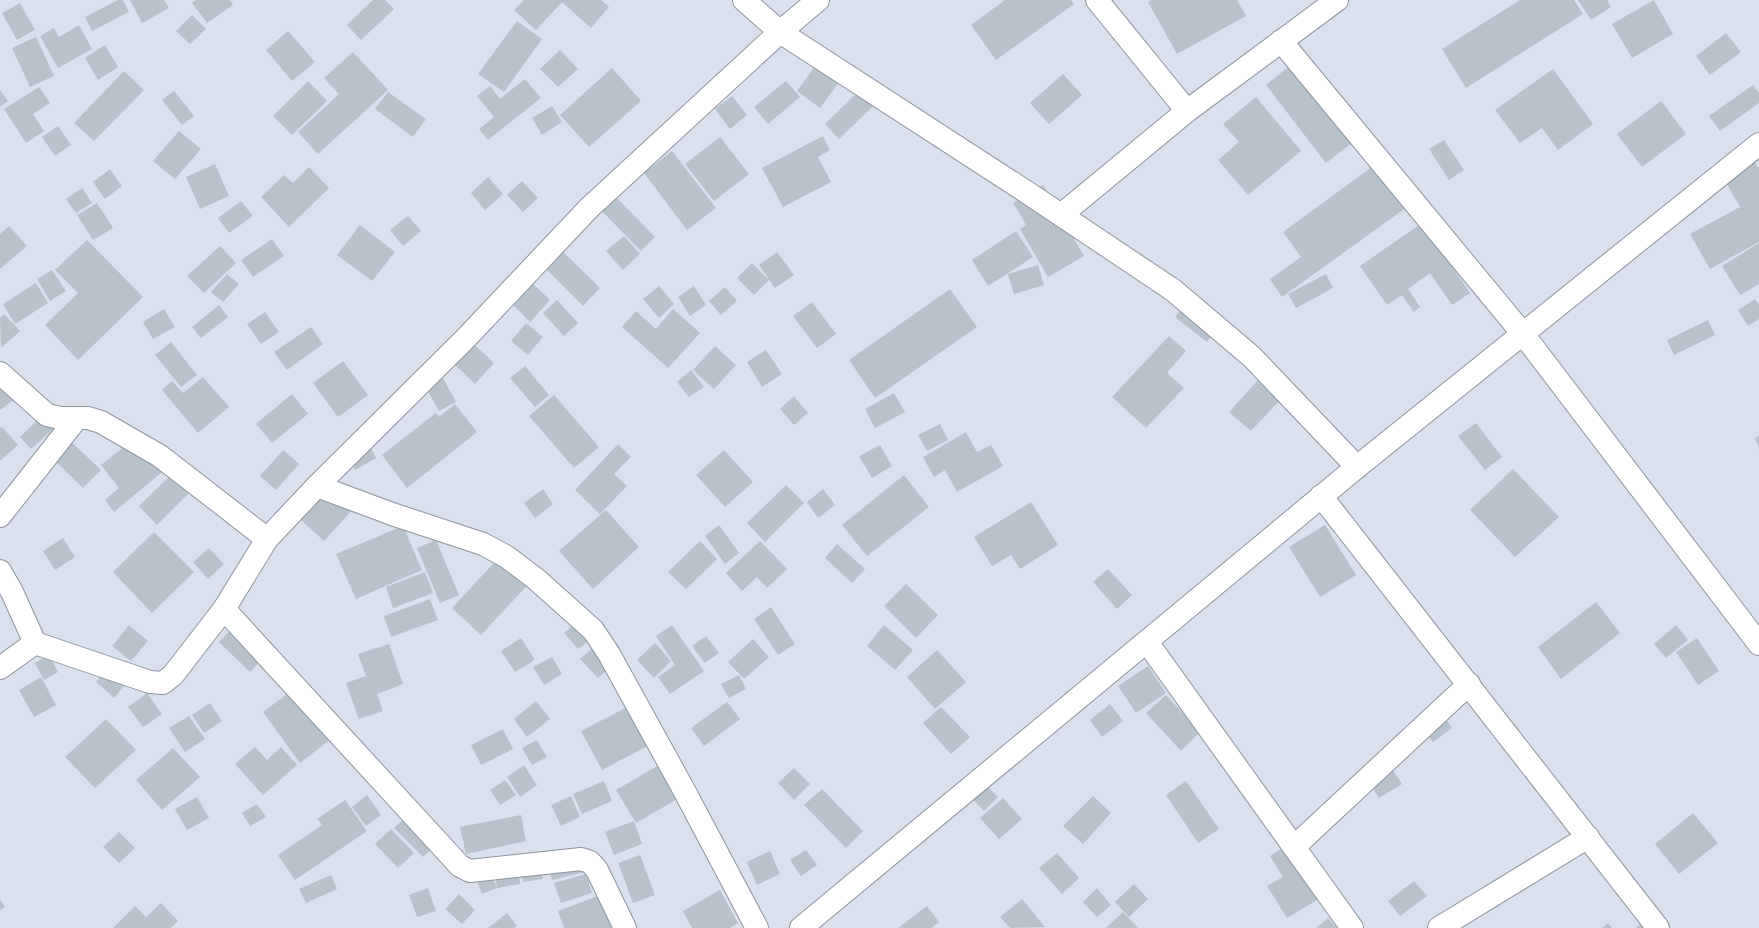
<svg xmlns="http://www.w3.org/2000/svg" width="1759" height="928" viewBox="0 0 1759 928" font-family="Spectral,serif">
<rect width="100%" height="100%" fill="#dae1ec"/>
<g fill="#b7c2cb">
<path d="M118 0H123L129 12 92 31 85 17Z"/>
<path d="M130 0H164L169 8 142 23Z"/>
<path d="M196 0H230L233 5 207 23 192 3Z"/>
<path d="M373 0H385L394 9 361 40 347 25Z"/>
<path d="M524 0H601L609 7 591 28 562 2 536 30 514 10Z"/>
<path d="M1005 0H1071L1074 4 996 60 971 25Z"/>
<path d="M1152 0H1237L1246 16 1177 54 1148 2Z"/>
<path d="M1520 0H1574L1583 14 1466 88 1442 49Z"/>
<path d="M1578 0H1607L1611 7 1591 20Z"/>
<path d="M1654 0 1673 34 1632 58 1612 24Z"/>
<path d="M20 3 35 30 17 40 2 13Z"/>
<path d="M192 15 206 29 190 44 176 31Z"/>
<path d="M517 21 542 39 504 92 478 74Z"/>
<path d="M79 25 92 49 58 68 40 36 54 28 59 37Z"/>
<path d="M288 31 315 62 292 81 266 50Z"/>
<path d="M1726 33 1741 52 1710 75 1696 56Z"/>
<path d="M36 37 54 76 30 87 12 48Z"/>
<path d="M105 45 118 67 98 80 85 58Z"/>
<path d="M560 50 578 69 558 87 540 69Z"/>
<path d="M353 52 388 90 318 154 298 132 339 94 324 78Z"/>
<path d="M819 61 842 78 820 108 797 91Z"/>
<path d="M1292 64 1353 142 1326 163 1266 85Z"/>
<path d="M612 68 641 101 589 147 560 115Z"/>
<path d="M1553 69 1593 124 1558 150 1542 128 1520 143 1495 110Z"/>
<path d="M124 71 144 90 94 141 74 123Z"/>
<path d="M1063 74 1082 95 1049 124 1030 103Z"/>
<path d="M525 79 541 98 488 140 479 129 494 117 477 96 490 86 500 99Z"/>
<path d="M308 81 327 101 292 135 273 116Z"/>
<path d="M786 81 800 97 768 124 754 107Z"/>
<path d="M1753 85 1759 93V103L1720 131 1709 116Z"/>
<path d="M39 87 50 103 33 114 44 131 26 143 4 109Z"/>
<path d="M0 90 8 101 0 107Z"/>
<path d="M860 90 874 105 839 139 825 124Z"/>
<path d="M174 91 194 116 182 125 162 100Z"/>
<path d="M388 92 426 119 413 137 375 109Z"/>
<path d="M732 96 747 115 730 129 715 109Z"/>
<path d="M1256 97 1301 151 1248 195 1218 160 1239 142 1223 124Z"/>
<path d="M1661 101 1686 134 1642 167 1617 134Z"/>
<path d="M552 106 562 122 542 135 532 118Z"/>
<path d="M58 126 71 145 55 156 42 137Z"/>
<path d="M179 131 201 149 175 179 153 161Z"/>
<path d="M823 136 830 150 818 157 831 182 783 207 762 168Z"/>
<path d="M720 137 749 174 714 201 685 164Z"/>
<path d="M1444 140 1464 170 1449 180 1429 149Z"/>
<path d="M672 151 716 208 687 230 644 173Z"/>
<path d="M1755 162 1759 169V242L1710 269 1690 234 1740 207 1724 179Z"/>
<path d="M215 164 229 196 200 209 186 177Z"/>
<path d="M1376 164 1407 207 1282 297 1270 279 1301 257 1283 232Z"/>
<path d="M309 167 329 188 289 227 261 197 284 175 293 183Z"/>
<path d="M110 169 122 186 105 199 93 182Z"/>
<path d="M488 177 503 194 485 210 471 193Z"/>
<path d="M522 181 538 198 523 212 507 195Z"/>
<path d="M1043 185 1084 256 1048 277 1020 229 1026 225 1013 203Z"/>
<path d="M82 188 92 203 76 213 66 199Z"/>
<path d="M607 188 655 237 641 251 593 202Z"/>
<path d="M241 201 253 216 229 233 218 218Z"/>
<path d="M97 203 113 228 93 240 77 215Z"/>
<path d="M408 216 421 231 403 246 390 230Z"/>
<path d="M1422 223 1470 293 1452 305 1430 273 1408 289 1420 307 1414 312 1402 295 1387 305 1360 266Z"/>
<path d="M360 225 395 252 372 281 337 255Z"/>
<path d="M9 226 27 246 0 269V234Z"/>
<path d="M1016 231 1033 257 988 286 972 260Z"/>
<path d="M624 236 640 254 623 270 606 251Z"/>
<path d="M272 239 284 256 253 277 241 260Z"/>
<path d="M87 240 143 297 78 360 45 325 78 293 55 270Z"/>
<path d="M1759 243V284L1740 295 1722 266Z"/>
<path d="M556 245 600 288 583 306 539 262Z"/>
<path d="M220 246 236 263 204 293 187 276Z"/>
<path d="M777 252 794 275 775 288 759 265Z"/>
<path d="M752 263 769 280 754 295 737 278Z"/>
<path d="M1038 265 1044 285 1014 294 1008 274Z"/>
<path d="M52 270 66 291 50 301 37 279Z"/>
<path d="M227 274 239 284 223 302 211 292Z"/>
<path d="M1326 274 1333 288 1296 308 1288 294Z"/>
<path d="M531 282 550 300 530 322 511 303Z"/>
<path d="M36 283 48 303 15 324 3 304Z"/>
<path d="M659 286 674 304 659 318 643 299Z"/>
<path d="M694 286 706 305 690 316 678 297Z"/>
<path d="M725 287 737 301 721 315 709 301Z"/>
<path d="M950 289 977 327 875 398 849 360Z"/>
<path d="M1755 299 1759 305V319L1748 326 1738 310Z"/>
<path d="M557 300 578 323 564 336 543 313Z"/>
<path d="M812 302 836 334 817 348 793 316Z"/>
<path d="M1187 302 1218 328 1207 342 1175 317Z"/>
<path d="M219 305 228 317 201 338 192 327Z"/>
<path d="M164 309 175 327 153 339 143 322Z"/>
<path d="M673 309 700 333 668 368 622 327 636 311 656 329Z"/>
<path d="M265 312 279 332 261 344 247 324Z"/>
<path d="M4 314 20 331 1 348 0 318Z"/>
<path d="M1708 320 1715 335 1674 355 1667 340Z"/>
<path d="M526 323 543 337 528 355 511 341Z"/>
<path d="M311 327 323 344 287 370 274 352Z"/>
<path d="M1169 336 1186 351 1167 373 1184 388 1146 428 1112 397Z"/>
<path d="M466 337 494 363 475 384 447 357Z"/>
<path d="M171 342 197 375 181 387 155 355Z"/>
<path d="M715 346 736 365 714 389 693 370Z"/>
<path d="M766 350 782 374 762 387 747 362Z"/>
<path d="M343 361 368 395 338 417 313 383Z"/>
<path d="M525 366 549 395 535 407 510 378Z"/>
<path d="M437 367 456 402 439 411 420 377Z"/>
<path d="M691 370 704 387 689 397 677 382Z"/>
<path d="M0 373 18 397 0 410Z"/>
<path d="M203 377 229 407 198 433 162 390 172 381 183 393Z"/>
<path d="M1258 380 1280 400 1251 431 1229 412Z"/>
<path d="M894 393 905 412 875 428 865 409Z"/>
<path d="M292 394 308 414 272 443 256 424Z"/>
<path d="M554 395 599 447 574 468 529 416Z"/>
<path d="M794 396 808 413 794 425 780 409Z"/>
<path d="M455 404 477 432 407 488 382 455 436 413 439 417Z"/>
<path d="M42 416 54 428 31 449 20 437Z"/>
<path d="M1476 423 1502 457 1485 470 1458 436Z"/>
<path d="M940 424 948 440 927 451 918 435Z"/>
<path d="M2 427 18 445 0 461V428Z"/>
<path d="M966 432 977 452 991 445 1003 466 957 492 945 470 934 477 923 457Z"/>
<path d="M1759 436V449L1755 438Z"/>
<path d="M68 439 101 470 83 488 50 456Z"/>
<path d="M131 441 174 462 114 512 105 500 119 488 101 465Z"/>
<path d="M369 444 376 458 355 470 347 456Z"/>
<path d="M618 444 631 457 614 474 627 486 600 514 575 490Z"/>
<path d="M880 445 892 466 872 478 859 456Z"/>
<path d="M283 450 299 464 276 490 260 476Z"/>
<path d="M724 450 753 482 725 507 696 475Z"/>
<path d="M1513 469 1559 517 1515 557 1470 510Z"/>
<path d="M173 473 191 491 157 525 139 506Z"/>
<path d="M904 475 929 507 867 556 842 525Z"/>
<path d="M316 476 353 509 324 541 288 508Z"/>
<path d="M786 485 804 503 765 542 747 523Z"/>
<path d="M543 489 553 504 535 518 524 503Z"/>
<path d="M823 489 835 505 818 518 807 502Z"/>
<path d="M1031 502 1058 545 1020 569 1011 555 992 566 974 537Z"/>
<path d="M606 510 639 547 593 589 559 551Z"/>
<path d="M719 525 739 553 725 564 705 536Z"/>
<path d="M1325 525 1356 575 1320 597 1289 547Z"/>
<path d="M403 526 422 570 356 599 336 554Z"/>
<path d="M154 532 194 572 152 613 113 572Z"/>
<path d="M63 538 75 557 55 570 43 551Z"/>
<path d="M436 540 459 595 440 603 417 548Z"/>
<path d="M700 541 717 559 686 589 668 572Z"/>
<path d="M760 541 787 569 767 588 757 577 742 591 726 573Z"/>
<path d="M837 544 865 569 852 583 825 558Z"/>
<path d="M209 548 224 564 208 579 193 562Z"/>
<path d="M505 551 534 578 481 635 452 608Z"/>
<path d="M1108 569 1132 595 1117 609 1093 582Z"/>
<path d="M425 572 433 593 393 608 386 587Z"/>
<path d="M906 584 938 615 916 638 884 606Z"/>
<path d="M430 599 438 620 391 637 384 616Z"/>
<path d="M1596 602 1620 633 1561 679 1538 647Z"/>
<path d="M771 607 795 644 778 655 754 619Z"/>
<path d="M584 616 598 634 578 649 564 633Z"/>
<path d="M237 624 267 654 250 672 219 642Z"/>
<path d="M129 625 148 641 131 661 112 646Z"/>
<path d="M672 625 704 671 670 694 658 677 675 665 656 636Z"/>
<path d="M884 625 913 650 895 670 867 646Z"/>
<path d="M1676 625 1688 640 1666 658 1654 644Z"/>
<path d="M706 636 719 653 705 663 692 646Z"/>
<path d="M521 638 535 660 515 672 501 651Z"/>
<path d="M1697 638 1719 671 1698 685 1676 652Z"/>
<path d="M753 639 769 657 744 679 728 662Z"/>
<path d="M598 643 616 662 598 678 580 659Z"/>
<path d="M655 643 671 661 654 678 637 660Z"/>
<path d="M389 644 403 684 377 694 383 711 359 719 346 683 366 676 358 654Z"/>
<path d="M937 650 966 682 935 709 907 677Z"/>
<path d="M49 655 58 672 44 680 35 663Z"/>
<path d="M552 657 562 674 544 685 533 667Z"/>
<path d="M111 664 129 680 114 698 96 682Z"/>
<path d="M1148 666 1166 693 1136 713 1118 686Z"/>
<path d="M739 675 746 689 729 698 721 684Z"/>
<path d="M41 677 56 705 34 717 19 690Z"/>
<path d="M298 686 335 736 300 763 263 712Z"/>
<path d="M147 693 162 714 143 727 128 707Z"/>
<path d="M1166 695 1200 732 1181 751 1146 713Z"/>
<path d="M536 701 550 719 527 737 514 719Z"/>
<path d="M639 701 659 740 602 770 581 731Z"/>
<path d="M727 702 740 719 704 746 691 728Z"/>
<path d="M210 703 222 721 204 733 192 715Z"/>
<path d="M1110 704 1123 721 1102 737 1090 720Z"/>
<path d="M941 707 970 737 951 754 923 723Z"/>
<path d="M1443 715 1452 728 1433 742 1423 729Z"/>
<path d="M189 716 205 739 185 752 169 728Z"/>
<path d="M106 719 136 750 95 788 65 757Z"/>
<path d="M503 729 513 749 481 765 471 745Z"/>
<path d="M537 740 547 757 532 765 522 748Z"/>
<path d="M255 747 267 760 281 747 297 765 263 795 235 764Z"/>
<path d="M173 748 200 777 162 810 136 780Z"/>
<path d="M666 761 686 794 636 823 616 790Z"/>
<path d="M1388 763 1402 784 1379 798 1366 777Z"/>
<path d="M524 765 537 785 520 797 507 777Z"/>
<path d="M794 768 810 784 794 800 778 783Z"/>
<path d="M505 780 516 795 500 805 490 790Z"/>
<path d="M604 781 612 801 582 814 573 794Z"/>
<path d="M1186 781 1219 829 1198 843 1166 795Z"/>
<path d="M985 784 998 797 984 811 971 797Z"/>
<path d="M822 789 863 831 846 848 804 805Z"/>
<path d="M367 795 381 815 366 826 352 807Z"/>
<path d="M571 796 580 817 561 826 551 805Z"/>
<path d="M1093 796 1111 813 1083 844 1063 826Z"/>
<path d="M197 797 209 818 187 830 175 809Z"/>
<path d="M1003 798 1022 819 999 839 980 818Z"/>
<path d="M345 800 367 831 295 880 278 855 322 825 317 819Z"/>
<path d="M257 804 266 817 250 826 242 813Z"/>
<path d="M1693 813 1718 843 1679 874 1655 844Z"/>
<path d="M409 814 438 843 423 857 394 828Z"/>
<path d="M521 815 526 841 466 854 460 827Z"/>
<path d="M634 821 642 844 614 855 605 832Z"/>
<path d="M391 829 414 853 398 868 375 844Z"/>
<path d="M119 832 135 848 119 863 103 847Z"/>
<path d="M1289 844 1322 897 1287 918 1267 886 1283 877 1270 856Z"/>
<path d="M588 848 593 870 552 880 547 858Z"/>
<path d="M806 850 817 865 801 876 790 860Z"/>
<path d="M770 851 780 874 757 885 747 862Z"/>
<path d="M1057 853 1079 878 1062 894 1039 868Z"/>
<path d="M539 854 543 879 523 882 520 857Z"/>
<path d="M640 855 655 895 633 903 618 863Z"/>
<path d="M517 860 520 884 497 888 494 864Z"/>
<path d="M488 867 497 888 482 894 474 873Z"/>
<path d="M586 874 592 893 561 903 554 883Z"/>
<path d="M331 875 337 889 306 903 299 889Z"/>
<path d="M1414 881 1427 896 1400 916 1388 901Z"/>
<path d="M1134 884 1148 899 1129 917 1115 902Z"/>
<path d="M428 888 436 911 417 917 409 895Z"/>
<path d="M1097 888 1111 905 1097 917 1083 902Z"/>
<path d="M720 890 738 923 730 928H692L683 911Z"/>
<path d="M608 892 621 928H564L558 911Z"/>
<path d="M459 894 475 910 462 924 445 909Z"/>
<path d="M0 899 5 907 0 910Z"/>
<path d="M1022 899 1045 927 1010 928 1000 917Z"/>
<path d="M161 903 178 921 171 928H113L135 906 146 917Z"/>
<path d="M927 906 939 922 931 928H898Z"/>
<path d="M1123 912 1138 928H1106Z"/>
<path d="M507 913 517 926 514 928H488Z"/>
<path d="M1328 918 1337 928H1316Z"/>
<path d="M1608 923 1612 928H1602Z"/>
<path d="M1642 923 1645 928H1636Z"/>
</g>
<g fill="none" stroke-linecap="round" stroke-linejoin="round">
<defs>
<g id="minor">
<path d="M744 0 780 32 1028 193 1173 290 1252 357 1357 467"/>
<path d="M1097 0 1187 111"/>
<path d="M1281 41 1523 334 1759 644"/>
<path d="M1061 215 1187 111 1337 0"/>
<path d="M0 373 47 415 60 418H88L101 422 160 456 267 539"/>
<path d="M317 486 392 514 483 544 507 557 536 579 593 630 609 654 685 792 757 928"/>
<path d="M1321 496 1658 928"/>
<path d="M0 516 77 418"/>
<path d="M0 571 12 592 35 643 150 682 163 683 173 675 224 609 267 539 317 486 467 337 589 208 780 32 818 0"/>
<path d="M224 609 460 866 470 871 581 859 590 862 597 870 625 928"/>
<path d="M1147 642 1352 928"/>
<path d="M0 668 35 643"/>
<path d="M1294 847 1469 684"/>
<path d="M801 928 1357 467 1759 144"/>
<path d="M1439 928 1588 837"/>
</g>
</defs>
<use href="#minor" stroke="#8e949e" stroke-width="24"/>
<use href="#minor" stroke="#fff" stroke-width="22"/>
</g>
</svg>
